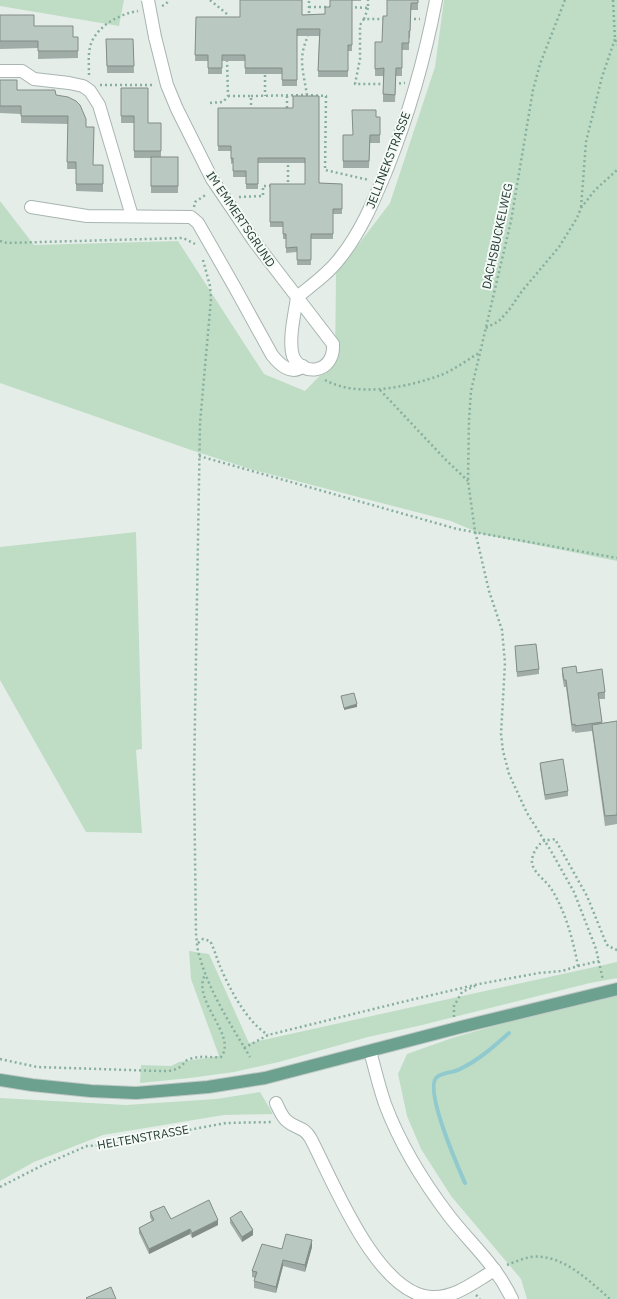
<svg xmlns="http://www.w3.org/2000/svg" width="617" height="1299" viewBox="0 0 617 1299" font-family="'IBM Plex Sans',sans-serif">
<rect width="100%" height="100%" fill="#e5ede9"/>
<g fill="#bfddc5">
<path d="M0 0H124L119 26 0 6Z"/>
<path d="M444 0H617V561L481 534 451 521 250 469 191 450 0 383V201L34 245 178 241 264 374 305 391 335 360 336 274 390 203 435 67Z"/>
<path d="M136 532 142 749 136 750 142 833 86 832 0 680V547Z"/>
<path d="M189 951 209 954 249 1043 617 962V978L590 983 418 1026 368 1037 279 1062 234 1072 190 1078 140 1083 141 1065 171 1066 179 1062 219 1056 191 979Z"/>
<path d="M617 994V1299H527L521 1279 451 1196 421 1149 407 1116 398 1074 407 1054 452 1038 604 995Z"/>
<path d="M260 1092 273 1114 224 1115 103 1135 34 1162 0 1181V1098L126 1105 216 1099Z"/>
</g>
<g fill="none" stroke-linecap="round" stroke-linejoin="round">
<path stroke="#90cacf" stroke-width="4" d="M465 1183C458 1167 423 1088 437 1077 443 1072 453 1073 460 1069 479 1060 493 1047 509 1033"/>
<defs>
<g id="minor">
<path d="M155 37 167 85 177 109 212 179 254 241 333 344C335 374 301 377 293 356 288 340 295 313 297 297"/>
<path d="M0 71H22L34 79 69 83 83 86 90 91 99 105 132 216"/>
<path d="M31 207 87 216 191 217 198 223 234 286 272 355C279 364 291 376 303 366"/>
<path d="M297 297C312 285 329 273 340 258 361 232 374 200 387 169 409 114 425 58 436 0"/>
<path d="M370 1051C375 1069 379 1087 385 1104 400 1144 424 1183 450 1217 472 1245 496 1265 512 1299"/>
<path d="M276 1103C279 1109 282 1117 287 1121 296 1129 304 1126 311 1139 333 1181 377 1295 432 1297 456 1298 475 1281 495 1270"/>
</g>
<path id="major" d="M0 1080 32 1085 91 1091 136 1093 208 1087 265 1078 461 1027 617 989"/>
</defs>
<use href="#minor" stroke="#a8b5b0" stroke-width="14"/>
<use href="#major" stroke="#c2c9c7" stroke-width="14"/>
<g stroke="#87afa0" stroke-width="2.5" stroke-dasharray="2 3" stroke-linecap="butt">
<path d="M210 0 227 14V20"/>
<path d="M565 0 540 64 533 90 511 221 471 391 469 420 468 481 475 531 489 591 502 630 505 663 501 734 503 751 509 774 527 813 551 851 574 892 596 949 603 980"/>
<path d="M613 0 615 39 617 45"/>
<path d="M162 6 166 4 169 0"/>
<path d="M309 7H333"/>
<path d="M350 7 368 8V0"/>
<path d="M368 8 364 19H386"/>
<path d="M309 18V0"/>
<path d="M364 19 360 25V59L355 84H387"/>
<path d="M409 19H420"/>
<path d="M265 70V96"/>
<path d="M89 75C89 66 88 56 90 47 95 27 119 14 138 11"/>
<path d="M394 84 405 83"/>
<path d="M100 85H155"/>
<path d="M307 95C305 81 300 65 303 51 304 45 307 40 308 33"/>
<path d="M228 96H251V110"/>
<path d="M251 96 307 95 326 96 325 170 369 180"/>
<path d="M287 96V111"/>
<path d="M210 103 223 102 228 96 227 59"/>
<path d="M288 160V185"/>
<path d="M239 197 263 196V186H274"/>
<path d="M194 207 195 202 207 194"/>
<path d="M581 207 586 142 602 77 615 39"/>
<path d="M0 241 7 243 183 238 195 244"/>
<path d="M203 260 210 286 211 299 200 423 194 775 196 934C197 942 197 950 200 958 210 993 231 1025 250 1057"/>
<path d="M486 328 499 321 509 310 522 291 559 247 577 218 581 208 595 190 617 170"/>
<path d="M325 380C358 398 408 387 441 375 454 370 467 360 479 353"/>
<path d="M380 390 445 459 468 481"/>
<path d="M199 456 457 529 617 558"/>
<path d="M198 943 203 939 210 941C214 948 216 956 219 964 229 988 246 1021 268 1035"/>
<path d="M578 966 599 961"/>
<path d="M454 1017V1006L462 992 475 986"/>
<path d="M244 1048 268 1035 402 1002 479 984 539 973 562 971 578 966C573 940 566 913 552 890 547 881 534 874 532 863 531 855 538 843 546 840 548 840 552 840 555 839L587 896 606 943 608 946 617 950"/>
<path d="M0 1059 37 1067 160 1071C167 1071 176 1071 181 1066 185 1063 185 1060 190 1059 201 1055 211 1058 221 1057 238 1036 191 1000 205 975"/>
<path d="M0 1187 43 1165 87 1146 107 1145 226 1123 272 1122"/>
<path d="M507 1265C514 1262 522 1259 530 1257 562 1253 588 1280 610 1299"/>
<path d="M476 1295 480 1299"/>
</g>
<use href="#minor" stroke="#fff" stroke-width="12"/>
<use href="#major" stroke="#6ca08f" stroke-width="12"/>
<defs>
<path id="minor-bridge" d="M148 0 155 37"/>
</defs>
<use href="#minor-bridge" stroke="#a8b5b0" stroke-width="14" stroke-linecap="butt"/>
<use href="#minor-bridge" stroke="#fff" stroke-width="12"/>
</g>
<g fill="#a0aca7">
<path d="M330 0H361V1H352V51H348V77H318L319 36H297V86H282V74H245V61H222V74H208V61H195L196 17H240L325 14 330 7Z"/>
<path d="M387 0H418V10H411L410 38H409V50H402V76H396L395 102H383V76H375V42H382L387 16Z"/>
<path d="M0 15 34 26 73 37H78V58L38 59V48L0 49Z"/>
<path d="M106 39H133L134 73H107Z"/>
<path d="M0 80 17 90 56 95 86 127 93 165H103V192L76 191V169H67L68 124 21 123V114L0 113Z"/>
<path d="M121 88 148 123H161V157H178V193H151V158H134V123H121Z"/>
<path d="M218 108H293L319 183 342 184V214H333V239H311V265H297V252L286 253V239H283V227H270V184H305V163H258V189H246V177H233V163L231 164V151H218Z"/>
<path d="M376 117H380V143H370L369 168H343V135H353Z"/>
<path d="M515 646 539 669V674L517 677Z"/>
<path d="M562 668 577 673 605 692V699H599L602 723 617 721V824L605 826 592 731 575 733V731L572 732 566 687H564L562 675Z"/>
<path d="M540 763 568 791V796L545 800 540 768Z"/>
<path d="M150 1212 171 1219 218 1225 192 1238 190 1234 149 1254 139 1233V1228L152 1221 150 1217Z"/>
<path d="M230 1218 253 1235 242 1242 230 1223Z"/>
<path d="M312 1247 305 1272 283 1266 276 1293 254 1288V1281L255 1278 252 1277V1271L282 1249Z"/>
</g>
<g fill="#828c88">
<path d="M357 704V707L344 710V708Z"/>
<path d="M218 1220V1225L192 1238V1233Z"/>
<path d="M190 1229V1234L149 1254V1249Z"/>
<path d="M253 1230V1235L242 1242V1237Z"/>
<path d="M312 1240V1247L305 1272V1265Z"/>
<path d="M283 1260V1266L276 1293V1287Z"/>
</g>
<g fill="#bac8c2" stroke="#828c88">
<path d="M240 0H302V15L325 14V7H330V0H352V45H348V71H318L320 29H297V80H282V68H245V55H222V68H208V55H195L196 17H240Z"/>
<path d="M387 0H418V3H411L410 31H409V43H402V68H396L395 95 383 94 384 68 375 69V42H382L383 16H387Z"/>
<path d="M0 15H34V26H73V37H78V51H38V41H0Z"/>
<path d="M106 39H133L134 66H107Z"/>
<path d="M0 80H17V90H55L56 95 68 97 76 101 80 105 86 119V127H94L93 165H103V184H76V162H67L68 116H21V106H0Z"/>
<path d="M121 88H148V123H161V151H134V116H121Z"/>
<path d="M293 96H319V183L342 184V209H333V234H311V260H297V247L286 248V234H283V222H270V184H305V158H258V184H246V171H233V158L231 159V146H218V108H293Z"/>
<path d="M352 110H376V117H380V135H370L369 161H343V135H353Z"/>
<rect x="151" y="157" width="27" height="29"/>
<path d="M536 644 539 669 517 672 515 646Z"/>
<path d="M576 666 577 673 602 669 605 692 598 693 602 722 575 726V724L572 725 566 680H564L562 668Z"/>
<path d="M354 693 357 704 344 708 341 696Z"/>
<path d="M617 721V815L605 816 592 725Z"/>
<path d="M563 759 568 791 545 795 540 763Z"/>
<path d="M209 1200 218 1220 192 1233 190 1229 149 1249 139 1228 154 1220 150 1212 164 1206 171 1219Z"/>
<path d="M241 1211 253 1230 242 1237 230 1218Z"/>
<path d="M286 1234 312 1240 305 1265 283 1260 276 1287 254 1281 257 1272 252 1271 262 1244 282 1249Z"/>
<path d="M111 1287 116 1299H87L86 1298Z"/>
</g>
<g text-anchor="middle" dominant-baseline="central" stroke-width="4" stroke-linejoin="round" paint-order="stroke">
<g font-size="12" fill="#253e36" stroke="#f5faf7">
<text transform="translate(388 160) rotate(-69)">JELLINEKSTRASSE</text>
<text transform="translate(241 219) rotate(56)">IM EMMERTSGRUND</text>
<text transform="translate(497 236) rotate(-78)">DACHSBUCKELWEG</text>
<text transform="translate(143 1137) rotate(-10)">HELTENSTRASSE</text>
</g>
</g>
</svg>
